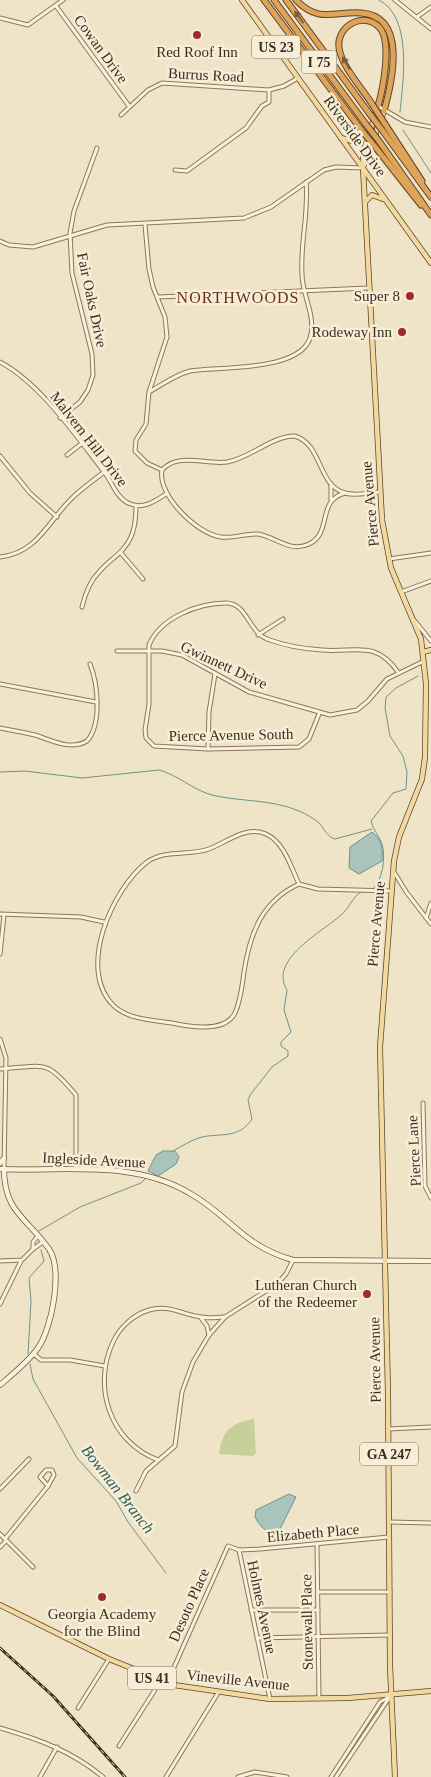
<svg xmlns="http://www.w3.org/2000/svg" width="431" height="1777" viewBox="0 0 431 1777" font-family="'Times New Roman',serif">
<rect width="100%" height="100%" fill="#f0e4c8"/>
<path fill="#c9cf9b" d="M254 1419 256 1453 253 1456 219 1454C222 1430 231 1423 254 1419Z"/>
<g fill="#a9c4bc" stroke="#6f938a">
<path d="M372 832C382 839 383 850 382 861L359 874 349 868 350 847Z"/>
<path d="M163 1151H175L179 1157 176 1164 158 1176 148 1171 156 1155Z"/>
<path d="M289 1494 296 1497 280 1529C268 1536 261 1528 255 1517L256 1510Z"/>
</g>
<g fill="none" stroke-linecap="round" stroke-linejoin="round">
<g stroke="#6f938a" stroke-width="1">
<path d="M379 0C413 17 403 82 400 112"/>
<path d="M403 130 431 173"/>
<path d="M0 772 25 771 82 778 159 770C178 775 193 790 212 795 241 802 271 799 299 811 306 814 313 818 319 823 325 829 326 836 335 839L372 829"/>
<path d="M372 890C383 881 386 856 382 844 379 835 373 830 371 821L393 793 406 789 407 772 403 756 390 736 385 708 386 697 396 688 418 676"/>
<path d="M173 1151C182 1146 191 1140 202 1137 221 1133 239 1139 252 1119L248 1100 250 1095 272 1067 288 1056V1051L281 1046V1042L291 1032 284 1010 287 990C268 960 322 932 341 915 349 909 352 897 361 892"/>
<path d="M39 1231 80 1207 141 1183 147 1177"/>
<path d="M28 1354 31 1301 29 1278 44 1261 41 1250"/>
<path d="M30 1364 33 1379 77 1458 116 1501 128 1522 166 1573"/>
</g>
<defs>
<g id="street">
<path d="M395 0 431 29"/>
<path d="M56 6 129 106"/>
<path d="M417 17 431 7"/>
<path d="M0 18 28 25 63 0"/>
<path d="M378 106 405 122 431 127"/>
<path d="M121 115 148 90 162 83 269 90 284 86 298 78"/>
<path d="M175 170 187 171 246 128 262 106 269 102V90"/>
<path d="M145 225 149 269 153 287 165 317 167 337 149 392 146 424 136 440 135 451 147 463 162 470"/>
<path d="M0 241 9 245 33 247 107 225 244 218 271 207 324 170 336 167 363 168"/>
<path d="M158 297 368 288"/>
<path d="M0 362C40 383 77 437 105 473 112 482 116 497 128 503 142 510 154 502 166 494"/>
<path d="M149 392C163 384 175 375 190 371 217 366 305 373 311 334 315 314 302 294 302 274 300 243 309 213 306 182"/>
<path d="M60 418 80 402 88 390 93 375 92 354 72 273 70 233 74 211 97 148"/>
<path d="M67 455 81 444"/>
<path d="M0 456 30 493 57 517"/>
<path d="M346 493C316 499 333 533 309 544 290 553 276 537 258 534 246 533 233 539 221 537 197 534 157 495 162 470 178 452 205 465 227 462 251 458 271 436 295 436 323 445 317 485 345 493 355 496 370 493 380 492"/>
<path d="M331 500V484"/>
<path d="M121 553 143 579"/>
<path d="M0 557C37 553 47 523 71 499 81 489 93 481 104 472"/>
<path d="M389 559 431 553"/>
<path d="M401 592 431 581"/>
<path d="M82 607C85 594 89 582 99 572 110 559 124 553 131 537 135 528 136 516 136 506"/>
<path d="M414 620 431 641"/>
<path d="M258 635 283 619"/>
<path d="M117 651H162L182 655 249 692 330 715 357 710 368 701 387 679 424 661"/>
<path d="M0 684 96 702"/>
<path d="M319 714 309 739 299 747 208 749 154 746 146 738 145 730 149 704V645C160 618 198 603 226 603 247 603 248 631 267 639 283 645 305 649 322 650 355 653 375 639 398 672"/>
<path d="M0 728C11 730 23 732 35 735 51 740 70 751 87 741 102 724 98 684 90 664"/>
<path d="M208 749 209 712 215 674"/>
<path d="M394 872 407 893 431 924"/>
<path d="M299 884C291 867 284 842 266 834 247 825 227 842 209 849 190 856 165 849 147 862 112 889 76 970 114 1006 129 1020 154 1020 172 1023 190 1027 225 1033 235 1013 241 1000 242 986 244 972 250 933 262 901 299 884L318 889 391 891"/>
<path d="M0 914 81 917 104 922"/>
<path d="M426 918 431 903"/>
<path d="M0 954 4 915"/>
<path d="M0 1039 6 1058 4 1169"/>
<path d="M0 1069C46 1066 45 1058 76 1095V1169"/>
<path d="M423 1103 425 1186 431 1198"/>
<path d="M33 1249V1242L38 1236"/>
<path d="M0 1261 22 1260 33 1249 43 1242"/>
<path d="M0 1304 21 1261"/>
<path d="M201 1318 207 1326 209 1335"/>
<path d="M34 1354 41 1360H70L105 1366"/>
<path d="M388 1429 431 1427"/>
<path d="M158 1460C110 1442 92 1387 113 1342 120 1327 133 1315 149 1310 169 1304 183 1315 202 1317 209 1319 217 1317 225 1317"/>
<path d="M46 1470H52L54 1475 48 1486 40 1477Z"/>
<path d="M0 1489 29 1459"/>
<path d="M136 1491 146 1471 175 1446 182 1392 193 1362 209 1335 225 1317 277 1284 286 1274 293 1260"/>
<path d="M390 1522 431 1523"/>
<path d="M0 1534 33 1567"/>
<path d="M5 1539 48 1486"/>
<path d="M317 1544 319 1699"/>
<path d="M0 1547 6 1541"/>
<path d="M239 1550 270 1699"/>
<path d="M318 1592H390"/>
<path d="M251 1610H318"/>
<path d="M257 1638 389 1635"/>
<path d="M167 1683 228 1546 239 1550 260 1549 389 1537"/>
<path d="M78 1708 109 1659"/>
<path d="M0 1728C38 1739 72 1751 103 1777"/>
<path d="M119 1746 160 1682"/>
<path d="M40 1777 57 1747"/>
<path d="M166 1777 218 1693"/>
<path d="M238 1777 255 1772 287 1777"/>
<path d="M331 1777 380 1702 391 1696"/>
<path d="M336 1777 389 1698"/>
</g>
<g id="secondary">
<path d="M0 1163 4 1158"/>
<path d="M0 1169C64 1172 134 1159 191 1194 231 1217 243 1246 293 1260L431 1261"/>
<path d="M0 1385C13 1374 28 1362 38 1348 52 1328 63 1270 49 1249 27 1218 4 1212 4 1169"/>
</g>
<g id="primary">
<path d="M242 0 431 263"/>
<path d="M377 109 363 153V168L382 520 391 568 421 639 426 684 425 757 422 779 399 837 394 861 380 1047 388 1393 390 1666 395 1777"/>
<path d="M341 138 356 142 368 136"/>
<path d="M364 165 384 111"/>
<path d="M365 202 372 195 383 199"/>
<path d="M423 652 431 650"/>
<path d="M0 1605 109 1659 174 1685 270 1699 348 1698 431 1691"/>
</g>
<g id="highway">
<path d="M264 0 362 131"/>
<path d="M274 0 365 123"/>
<path d="M286 0 369 113"/>
<path d="M296 0C319 24 335 11 361 13 408 16 392 82 384 111"/>
<path d="M372 104C362 88 342 67 339 48 336 26 364 10 380 28 392 43 383 89 378 106"/>
<path d="M385 124 422 181"/>
<path d="M382 130 431 197"/>
<path d="M379 141 431 215"/>
<path d="M376 148 421 205"/>
</g>
</defs>
<use href="#street" stroke="#8d765c" stroke-width="5"/>
<use href="#secondary" stroke="#6f573f" stroke-width="6"/>
<use href="#primary" stroke="#5b4430" stroke-width="6"/>
<use href="#highway" stroke="#5b4430" stroke-width="7"/>
<use href="#street" stroke="#faf1dc" stroke-width="3"/>
<use href="#secondary" stroke="#faf1dc" stroke-width="4.5"/>
<use href="#primary" stroke="#f3d9a0" stroke-width="4.5"/>
<use href="#highway" stroke="#e0a458" stroke-width="5"/>
<defs>
<path id="rail" d="M0 1648 53 1696 125 1777"/>
</defs>
<use href="#rail" stroke="#3d2e20" stroke-width="3"/>
<use href="#rail" stroke="#f7eed8" stroke-width="1" stroke-dasharray="4" stroke-linecap="butt"/>
<defs>
<g id="highway-bridge">
<path d="M372 104 385 124"/>
<path d="M369 113 382 130"/>
<path d="M365 123 379 141"/>
<path d="M362 131 376 148"/>
</g>
</defs>
<use href="#highway-bridge" stroke="#5b4430" stroke-width="7" stroke-linecap="butt"/>
<use href="#highway-bridge" stroke="#e0a458" stroke-width="5"/>
</g>
<defs><path id="oneway-solid" d="M-6-.8H1V-3.2L6.5 0L1 3.2V.8H-6Z" transform="scale(1.25)"/></defs>
<g fill="#7e5d36">
<use href="#oneway-solid" transform="translate(299 17) rotate(-126)"/>
<use href="#oneway-solid" transform="translate(346 63) rotate(-119)"/>
</g>
<g fill="#9e2a2b" stroke="#f7eed8" stroke-width="2">
<circle cx="197" cy="35" r="5"/>
<circle cx="410" cy="296" r="5"/>
<circle cx="402" cy="332" r="5"/>
<circle cx="367" cy="1294" r="5"/>
<circle cx="102" cy="1597" r="5"/>
</g>
<g text-anchor="middle" dominant-baseline="central" stroke-width="5" stroke-linejoin="round" paint-order="stroke">
<g fill="#f7eed8" stroke="#756857" stroke-width="1">
<rect x="252" y="35.5" width="48" height="23" rx="4"/>
<rect x="301.5" y="50.5" width="35" height="23" rx="4"/>
<rect x="360" y="1442.5" width="58" height="23" rx="4"/>
<rect x="128" y="1666.5" width="48" height="23" rx="4"/>
</g>
<g font-size="14" font-weight="bold" fill="#3d2e20">
<text x="276" y="47">US 23</text>
<text x="319" y="62">I 75</text>
<text x="389" y="1454">GA 247</text>
<text x="152" y="1678">US 41</text>
</g>
<g font-size="15" fill="#3d2e20" stroke="#f7eed8">
<text transform="translate(101 49) rotate(54)">Cowan Drive</text>
<text transform="translate(206 75) rotate(3)">Burrus Road</text>
<text transform="translate(355 136) rotate(54)">Riverside Drive</text>
<text transform="translate(92 300) rotate(78)">Fair Oaks Drive</text>
<text transform="translate(89 439) rotate(52)">Malvern Hill Drive</text>
<text transform="translate(370 504) rotate(-95)">Pierce Avenue</text>
<text transform="translate(224 665) rotate(25)">Gwinnett Drive</text>
<text transform="translate(231 735) rotate(-1)">Pierce Avenue South</text>
<text transform="translate(376 924) rotate(-85)">Pierce Avenue</text>
<text transform="translate(414 1151) rotate(-93)">Pierce Lane</text>
<text transform="translate(94 1160) rotate(3)">Ingleside Avenue</text>
<text transform="translate(375 1360) rotate(-91)">Pierce Avenue</text>
<text transform="translate(313 1533) rotate(-5)">Elizabeth Place</text>
<text transform="translate(189 1605) rotate(-66)">Desoto Place</text>
<text transform="translate(262 1607) rotate(78)">Holmes Avenue</text>
<text transform="translate(307 1622) rotate(-91)">Stonewall Place</text>
<text transform="translate(238 1680) rotate(6)">Vineville Avenue</text>
</g>
<g font-size="15" fill="#3d2e20" stroke="#f7eed8" text-anchor="end">
<text x="197" y="52" text-anchor="middle">Red Roof Inn</text>
<text x="400" y="296">Super 8</text>
<text x="392" y="332">Rodeway Inn</text>
<text x="357" y="1285">Lutheran Church<tspan x="357" dy="17">of the Redeemer</tspan></text>
<text x="102" y="1614" text-anchor="middle">Georgia Academy<tspan x="102" dy="17">for the Blind</tspan></text>
</g>
<g font-size="16" letter-spacing="1" fill="#6b2e1e" stroke="#f7eed8">
<text x="238" y="297">NORTHWOODS</text>
</g>
<g font-size="16" font-style="italic" fill="#2f5d5a" stroke="#f7eed8">
<text transform="translate(118 1489) rotate(52)">Bowman Branch</text>
</g>
</g>
</svg>
